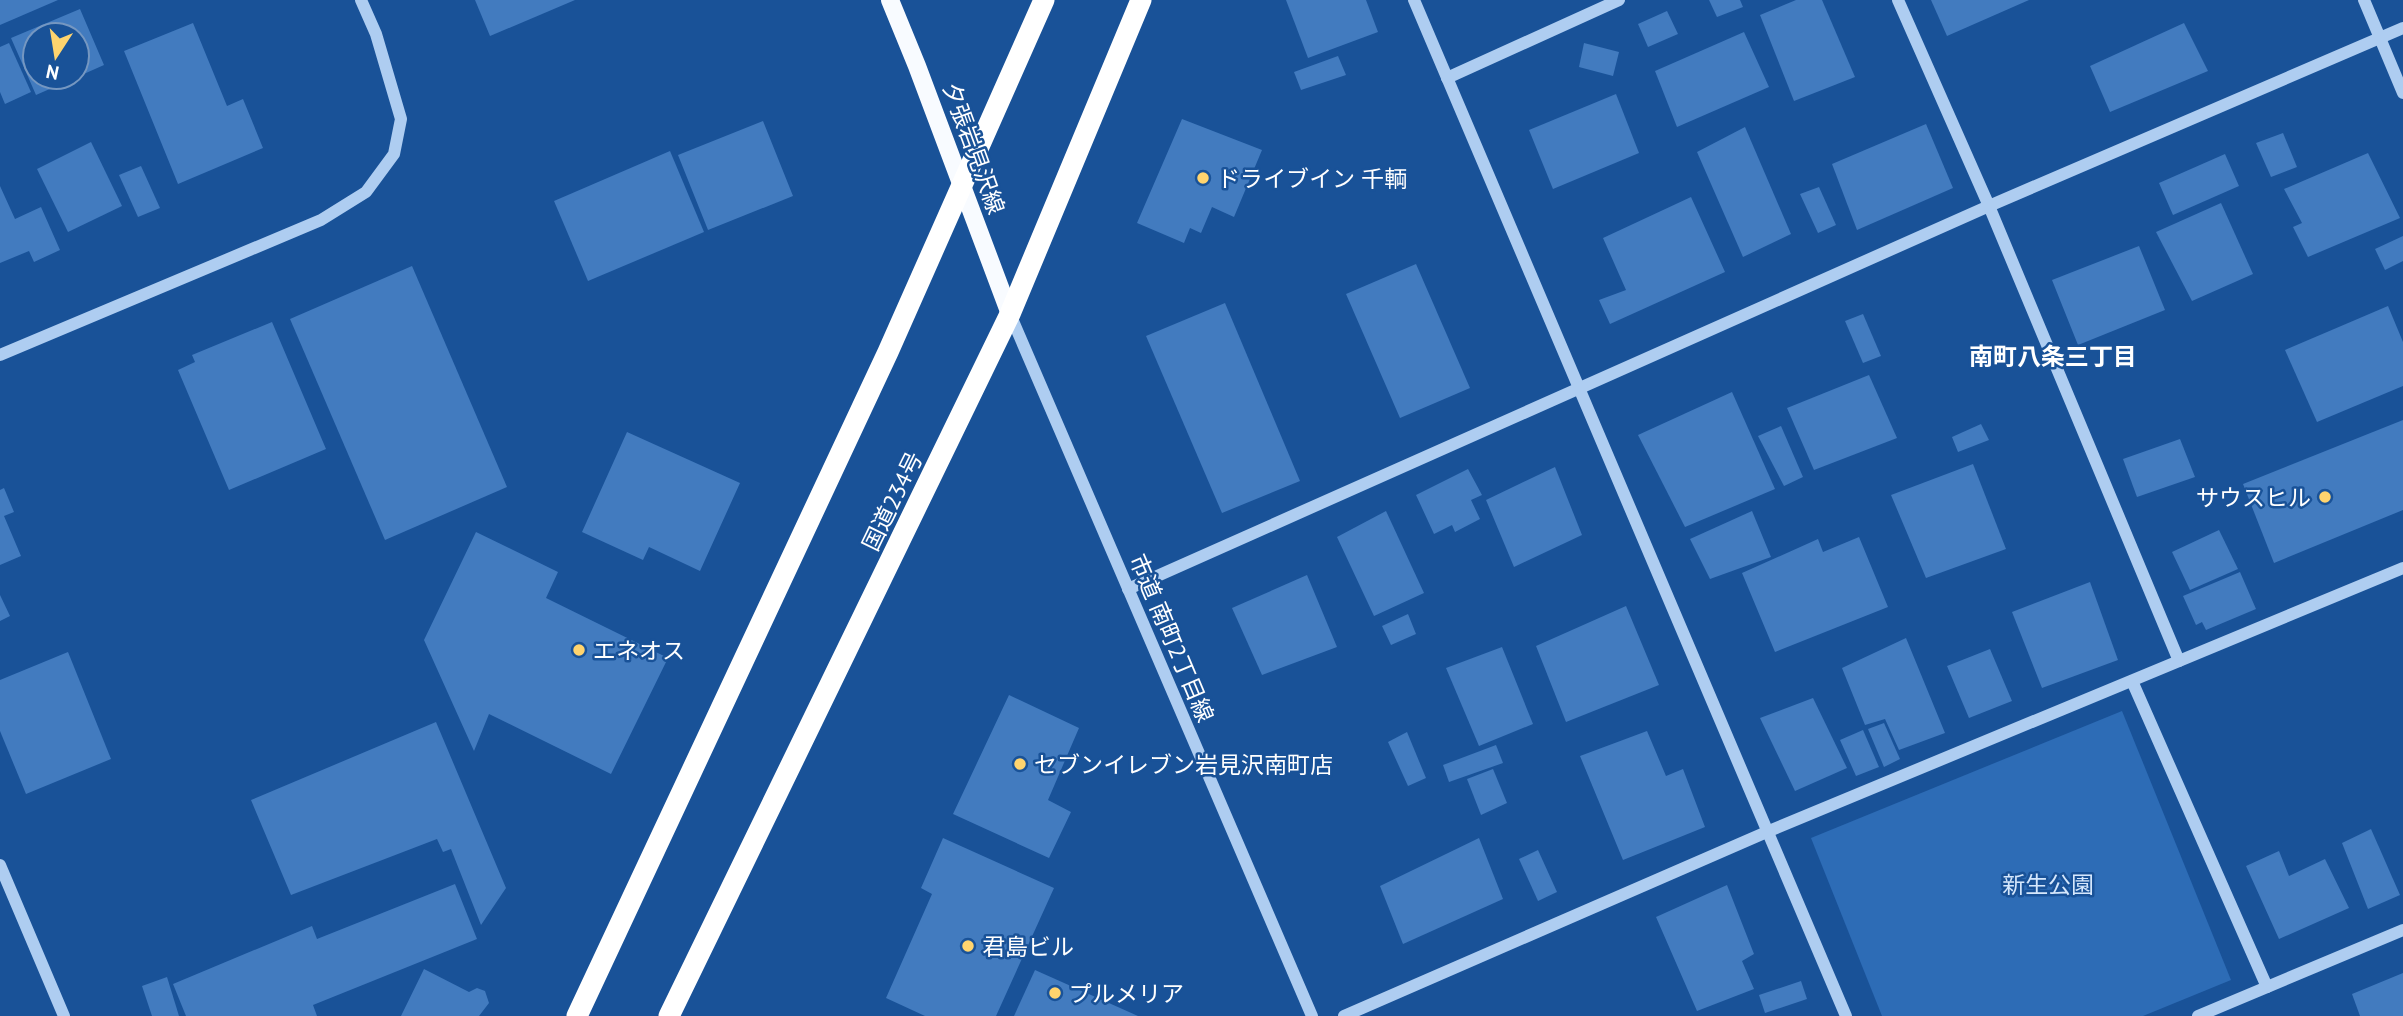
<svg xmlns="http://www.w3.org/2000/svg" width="2403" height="1016" viewBox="0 0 2403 1016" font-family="'PT Sans','Noto Sans JP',sans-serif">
<rect width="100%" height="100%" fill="#195298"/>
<path fill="#2d6cb6" d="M2122 711 2231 980 2143 1016H1882L1811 838Z"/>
<g fill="#427bbf">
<path d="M0 0H58L0 25Z"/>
<path d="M475 0H575L490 36Z"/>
<path d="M1286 0H1366L1378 32 1308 58Z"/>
<path d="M1709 0H1740L1743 7 1717 17Z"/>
<path d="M1796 0H1822L1855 77 1794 101 1760 15Z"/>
<path d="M1931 0H2029L1947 36Z"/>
<path d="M80 9 104 65 77 77V35H35V77H77L36 95 11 38Z"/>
<path d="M1667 11 1678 34 1648 47 1638 24Z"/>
<path d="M193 23 227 106 243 99 263 148 178 184 124 51Z"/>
<path d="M2184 23 2208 71 2110 112 2090 66Z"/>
<path d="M1744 32 1769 87 1677 127 1655 71Z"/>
<path d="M9 43 31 92 5 104 0 92V47Z"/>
<path d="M1584 43 1619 52 1613 76 1579 67Z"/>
<path d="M1338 56 1346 75 1301 90 1294 72Z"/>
<path d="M1616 94 1639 153 1553 189 1529 130Z"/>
<path d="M1182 119 1262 150 1234 217 1212 207 1201 233 1190 228 1184 243 1137 223Z"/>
<path d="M763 121 793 196 708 230 678 155Z"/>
<path d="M1926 124 1953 188 1857 230 1832 164Z"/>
<path d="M1745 127 1791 234 1743 257 1697 152Z"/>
<path d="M2283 133 2297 167 2271 177 2256 143Z"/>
<path d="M91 142 122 206 68 232 37 169Z"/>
<path d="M670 151 704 232 588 281 554 201Z"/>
<path d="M2368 153 2400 218 2308 257 2293 227 2302 223 2284 189Z"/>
<path d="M2225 154 2239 186 2173 215 2159 183Z"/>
<path d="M141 166 160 208 138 217 119 175Z"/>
<path d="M0 186 15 219 41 207 60 250 34 262 29 251 0 263Z"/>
<path d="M1819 187 1836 225 1818 233 1800 194Z"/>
<path d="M1691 197 1725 272 1610 324 1599 300 1626 290 1603 238Z"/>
<path d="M2221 203 2253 274 2192 301 2156 232Z"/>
<path d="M2403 236V261L2385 270 2375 249Z"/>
<path d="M2139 246 2165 310 2078 345 2052 280Z"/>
<path d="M1416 264 1470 388 1400 418 1346 294Z"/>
<path d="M412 266 507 487 385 540 290 319Z"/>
<path d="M1225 303 1300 481 1222 513 1146 336Z"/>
<path d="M2388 306 2403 342V386L2317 422 2285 350Z"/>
<path d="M1863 314 1881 356 1863 363 1845 321Z"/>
<path d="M272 322 326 449 229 490 178 370 195 362 192 355Z"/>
<path d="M1869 375 1897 438 1814 470 1787 408Z"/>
<path d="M1732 392 1775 489 1685 527 1638 435Z"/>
<path d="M2403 420V510L2274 563 2243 484Z"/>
<path d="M1981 424 1989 440 1958 452 1952 437Z"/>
<path d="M1781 426 1803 477 1784 486 1758 436Z"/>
<path d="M627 432 740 483 700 571 649 547 643 560 582 532Z"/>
<path d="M2180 439 2195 477 2137 497 2123 459Z"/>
<path d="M1973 464 2006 549 1926 578 1891 495Z"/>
<path d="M1555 467 1582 535 1514 567 1486 500Z"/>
<path d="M1468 469 1482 495 1471 500 1480 519 1455 532 1452 525 1434 534 1416 495Z"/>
<path d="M4 488 14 512 4 516 21 556 0 565V490Z"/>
<path d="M1386 511 1424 593 1374 616 1337 537Z"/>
<path d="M1752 511 1771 557 1710 579 1690 539Z"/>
<path d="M2219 530 2238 569 2190 590 2172 552Z"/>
<path d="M476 532 558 572 546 598 668 658 611 774 489 714 474 751 424 640Z"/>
<path d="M1859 537 1888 607 1775 652 1742 573 1818 539 1823 552Z"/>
<path d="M2240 572 2256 609 2206 630 2202 622 2196 625 2183 596Z"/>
<path d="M1307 575 1337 647 1262 675 1232 608Z"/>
<path d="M2090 582 2118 660 2042 688 2012 612Z"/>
<path d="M0 595 10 616 0 621Z"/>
<path d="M1626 606 1659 685 1566 722 1536 646Z"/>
<path d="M1408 614 1416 634 1391 645 1382 626Z"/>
<path d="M1906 638 1945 733 1899 750 1885 719 1865 725 1842 668Z"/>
<path d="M1502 647 1533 724 1479 746 1446 668Z"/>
<path d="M1990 649 2012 701 1969 718 1947 666Z"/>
<path d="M68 652 111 759 26 794 0 731V680Z"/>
<path d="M1009 695 1079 728 1048 800 1071 812 1049 858 953 814Z"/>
<path d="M1813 698 1847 768 1795 791 1760 718Z"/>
<path d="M436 722 506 888 481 925 451 849 443 852 437 839 291 895 251 800Z"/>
<path d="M1884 723 1900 759 1884 767 1868 729Z"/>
<path d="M1863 730 1879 767 1856 776 1840 740Z"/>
<path d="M1647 731 1666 776 1683 769 1705 827 1623 860 1580 756Z"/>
<path d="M1407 732 1426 778 1408 786 1388 742Z"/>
<path d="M1496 745 1503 763 1449 782 1443 765Z"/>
<path d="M1493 769 1507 803 1481 815 1467 779Z"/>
<path d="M2371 829 2400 895 2368 909 2342 843Z"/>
<path d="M943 838 1054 888 996 1016H925L886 998 932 894 921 888Z"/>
<path d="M1479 838 1503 899 1403 944 1380 886Z"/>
<path d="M1538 850 1557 892 1538 901 1519 859Z"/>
<path d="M2279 851 2289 876 2325 859 2349 908 2279 939 2246 866Z"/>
<path d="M455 884 477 939 313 1005 317 1016H186L173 984 312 926 317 939Z"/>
<path d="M1727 885 1754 954 1742 961 1754 989 1697 1011 1656 917Z"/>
<path d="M424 969 469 992 477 988 485 991 489 1003 479 1016H401Z"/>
<path d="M1035 970 1138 1016H1014Z"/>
<path d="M2403 973V1016H2360L2352 994Z"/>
<path d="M167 977 179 1016H152L142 986Z"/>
<path d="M1801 981 1807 999 1765 1013 1759 995Z"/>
</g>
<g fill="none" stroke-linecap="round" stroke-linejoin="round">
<g stroke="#aecdf1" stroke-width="12">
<path d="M1414 0 1846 1016"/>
<path d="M1898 0 1989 206 2179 661"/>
<path d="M2364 0 2403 93"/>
<path d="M1447 78 1619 0"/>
<path d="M1010 314 1312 1016"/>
<path d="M0 355 321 220 366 192 394 154 401 119 376 34 361 0"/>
<path d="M1128 589 1989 206 2403 28"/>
<path d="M2132 681 2267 987"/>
<path d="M0 865 64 1016"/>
<path d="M1344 1016 1769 831 2403 568"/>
<path d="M2198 1016 2403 930"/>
</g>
<path stroke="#f8fbff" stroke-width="18" d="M890 0 917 66 1010 314"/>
<g stroke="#fff" stroke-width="21">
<path d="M577 1016 888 352 1044 0"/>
<path d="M669 1016 1010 314 1141 0"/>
</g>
</g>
<g fill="#ffd46e" stroke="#195298" stroke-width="2.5">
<circle cx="1203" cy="178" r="7"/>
<circle cx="2325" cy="497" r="7"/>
<circle cx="579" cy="650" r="7"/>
<circle cx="1020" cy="764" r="7"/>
<circle cx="968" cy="946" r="7"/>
<circle cx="1055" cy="993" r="7"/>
</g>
<g text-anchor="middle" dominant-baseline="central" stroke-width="5" stroke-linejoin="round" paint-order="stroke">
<g font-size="23" fill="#fff" stroke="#195298">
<text transform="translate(974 148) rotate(70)">夕張岩見沢線</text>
<text transform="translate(892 501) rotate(-64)">国道234号</text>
<text transform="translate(1172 638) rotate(67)">市道 南町2丁目線</text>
</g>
<g font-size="23" fill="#fff" stroke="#195298" text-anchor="start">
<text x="1217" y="178">ドライブイン 千輌</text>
<text x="2311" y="497" text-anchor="end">サウスヒル</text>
<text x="593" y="650">エネオス</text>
<text x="1034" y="764">セブンイレブン岩見沢南町店</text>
<text x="982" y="946">君島ビル</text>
<text x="1069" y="993">プルメリア</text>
</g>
<g font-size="23" fill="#d5e7fc" stroke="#195298">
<text x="2048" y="884">新生公園</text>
</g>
<g font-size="24" font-weight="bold" fill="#fff" stroke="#195298">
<text x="2053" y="356">南町八条三丁目</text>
</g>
</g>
<g transform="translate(56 56) rotate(192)"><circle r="33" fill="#195298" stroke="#7597c1" stroke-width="2"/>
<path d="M0-5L12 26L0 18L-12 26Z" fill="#ffd46e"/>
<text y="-10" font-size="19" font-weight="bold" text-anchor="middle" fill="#ffffff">N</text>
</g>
</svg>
